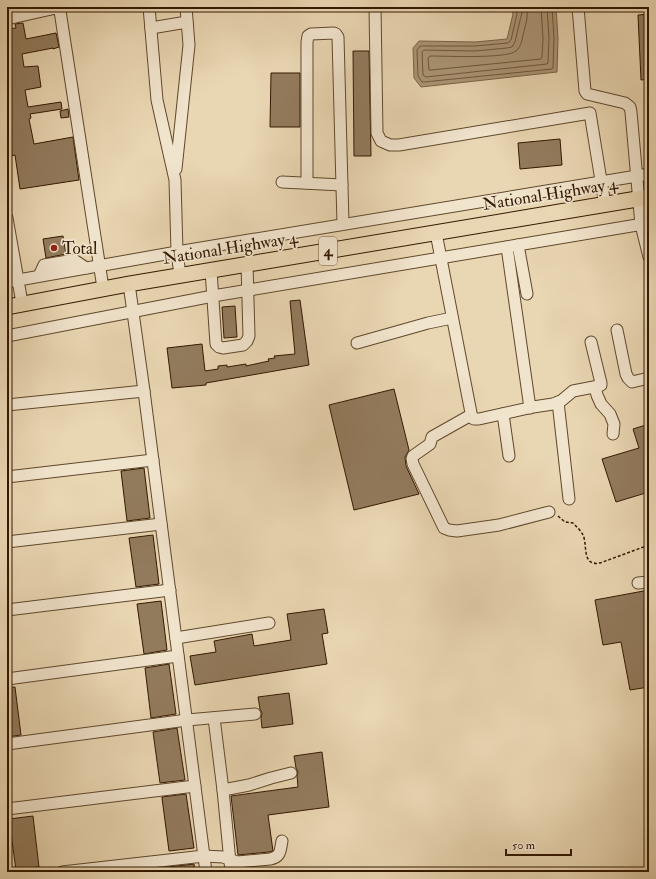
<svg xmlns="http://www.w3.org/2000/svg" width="656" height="879" viewBox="0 0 656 879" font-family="'IM FELL Double Pica',serif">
<rect width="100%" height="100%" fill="#e9d6b2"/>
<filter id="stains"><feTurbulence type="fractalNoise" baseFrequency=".005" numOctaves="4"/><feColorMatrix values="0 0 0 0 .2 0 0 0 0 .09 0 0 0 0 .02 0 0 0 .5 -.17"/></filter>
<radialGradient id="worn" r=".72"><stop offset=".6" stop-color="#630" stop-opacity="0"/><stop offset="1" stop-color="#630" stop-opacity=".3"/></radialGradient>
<path fill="#ab9575" stroke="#7b6346" d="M511 7H556L558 38 557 72 421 87 414 78 413 48 419 41 475 42 507 39 513 14Z"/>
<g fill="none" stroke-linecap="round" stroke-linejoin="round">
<g stroke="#6f563a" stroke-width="1">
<path d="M515 7 517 14 511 40 508 43 475 46H420L417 50 418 76 422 82H424L552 69 553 67 554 38 552 7"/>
<path d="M520 7 522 13 521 16 515 42 512 47 507 48 475 51 424 50 422 52 423 75 426 77 547 64 548 63 549 38 547 7"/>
<path d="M526 7C529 15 526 23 524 31 522 38 522 46 516 51 506 59 446 56 430 56L428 58 429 70H431L541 59 542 57 543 38 541 7"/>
</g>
</g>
<g fill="#927b5d" stroke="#331800">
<path d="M649 14V79L641 80 638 15Z"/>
<path d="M23 23 26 39 56 33 59 47 53 49V48L22 54 24 67 38 66 41 87 25 90 28 107 61 102 62 109 30 114 31 118 29 119 34 144 73 137 79 180 20 189 15 155 7 157V29L16 28 15 24Z"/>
<path d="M353 51H369L371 156H354Z"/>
<path d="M271 73H300V127H270Z"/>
<path d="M68 109 69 117 61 118 60 111Z"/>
<path d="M560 139 562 165 520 169 518 143Z"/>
<path d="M63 236 66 254 46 258 43 239Z"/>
<path d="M300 300 309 365 206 383V385L172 388 167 348 202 344 205 371 218 369V366L227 365V367L246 364V366L269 361 268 359 275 358 274 356 295 354 290 301Z"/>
<path d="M235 306 237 337 224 338 222 307Z"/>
<path d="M394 389 409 450 405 457 406 466 419 494 354 510 329 405Z"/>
<path d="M649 424V492L616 502 602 459 639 448 633 429Z"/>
<path d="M144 468 150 518 127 521 121 471Z"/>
<path d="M153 535 159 584 136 587 129 538Z"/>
<path d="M649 590V687L630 690 621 642 603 645 595 600Z"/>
<path d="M161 601 167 650 144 654 137 604Z"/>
<path d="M324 609 328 633 322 634 327 664 195 685 190 656 216 652 214 641 252 634 254 646 291 640 287 614Z"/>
<path d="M169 664 176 714 151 718 145 668Z"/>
<path d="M15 687 21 735 7 737V688Z"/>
<path d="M289 693 293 724 262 728 261 718 262 713 260 709 258 697Z"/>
<path d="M177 728 185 780 160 783 153 732Z"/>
<path d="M322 752 329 807 268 815 273 851 269 852 238 855 231 796 298 787 297 776 298 772 296 768 294 756Z"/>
<path d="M186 794 194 848 169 851 162 798V797Z"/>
<path d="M33 816 39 867 16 870 9 819Z"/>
<path d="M194 864 195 872H160L159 868Z"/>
</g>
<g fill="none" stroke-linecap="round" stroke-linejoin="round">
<defs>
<g id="minor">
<path d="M149 7 157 100 175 180 177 252 180 275"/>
<path d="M375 7 377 133 381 141 390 145H399L590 113 605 205"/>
<path d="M578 7 585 91 587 94 625 103 630 107 631 112 641 225 649 257"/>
<path d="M7 19 56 8H58L60 11 103 288"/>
<path d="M151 28 187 22"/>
<path d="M176 169 189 45 186 7"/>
<path d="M282 182 342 185"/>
<path d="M307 183V42L308 36 311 34 334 33 336 34 338 37 343 224"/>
<path d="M7 218 22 303"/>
<path d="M436 233 472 418 474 419H479L533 407 553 404 561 401 573 391 599 386 601 385V383L591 342"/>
<path d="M518 245 527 294"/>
<path d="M507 247 530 408"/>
<path d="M211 270 216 344 219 347 223 348 243 345 247 341 249 336 247 264"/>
<path d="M39 276 44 265 74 260 86 268"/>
<path d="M7 282 177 252 649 174"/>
<path d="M129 284 144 391 206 872"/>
<path d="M617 330 626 374 628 378 632 382 649 378"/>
<path d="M7 336 213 296 649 223"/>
<path d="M357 343 428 323 452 318"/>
<path d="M595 387 597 395 601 404 610 414 614 424 613 434"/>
<path d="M558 402 569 499"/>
<path d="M7 405 144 391"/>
<path d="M503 414 509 456"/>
<path d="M471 415 432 437 430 444 413 456 412 459 413 464 444 528 449 530 457 531 499 525 549 512"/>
<path d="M7 477 153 460"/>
<path d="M7 542 161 524"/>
<path d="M638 583 649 582"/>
<path d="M7 610 170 590"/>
<path d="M176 638 269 623"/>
<path d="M7 679 178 656"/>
<path d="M214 718 223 790 231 872"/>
<path d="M7 744 187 720 255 714"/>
<path d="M223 790 249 785 271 778 291 773"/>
<path d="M7 809 195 786"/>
<path d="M62 872 204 856 223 857 237 862 270 859C281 857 280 851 282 841"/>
</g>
<path id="highway" d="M7 307 129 284 649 197"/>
</defs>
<use href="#minor" stroke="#60482c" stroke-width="13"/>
<use href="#highway" stroke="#331800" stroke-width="17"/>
<path stroke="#331800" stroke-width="1.5" stroke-dasharray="3 2" stroke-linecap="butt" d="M558 516 565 522 573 523C577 527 581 531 583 535 587 543 583 562 594 563 596 564 598 563 600 563L649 545"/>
<use href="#minor" stroke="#f1e4cd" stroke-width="11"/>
<use href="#highway" stroke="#e9d6b2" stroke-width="15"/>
</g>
<circle fill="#8f2418" stroke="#f1e4cd" stroke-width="1.5" cx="54" cy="248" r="4"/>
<g text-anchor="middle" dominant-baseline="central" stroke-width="3.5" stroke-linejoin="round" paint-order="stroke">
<rect fill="#f1e4cd" stroke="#6c553e" stroke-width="1" x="319" y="237" width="18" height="28" rx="3"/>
<g font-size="16" font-weight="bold" fill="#331800">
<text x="328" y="251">4</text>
</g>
<g font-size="17" fill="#331800" stroke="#f1e4cd">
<text transform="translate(550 194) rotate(-9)">National Highway 4</text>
<text transform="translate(230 248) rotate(-9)">National Highway 4</text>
</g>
<g font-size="17" fill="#331800" stroke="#f1e4cd" text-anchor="start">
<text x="62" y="248">Total</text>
</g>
</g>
<rect width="656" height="879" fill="none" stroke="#e9d6b2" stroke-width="24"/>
<rect x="8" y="8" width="640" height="863" fill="none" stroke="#331800" stroke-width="2"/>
<rect x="12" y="12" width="632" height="855" fill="none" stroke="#331800"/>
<path d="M506 849v6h65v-6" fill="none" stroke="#331800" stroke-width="2"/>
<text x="512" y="849" font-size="12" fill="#331800" stroke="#f1e4cd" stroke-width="3" paint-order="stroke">50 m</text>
<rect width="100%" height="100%" filter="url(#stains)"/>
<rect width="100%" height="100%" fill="url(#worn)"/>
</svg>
